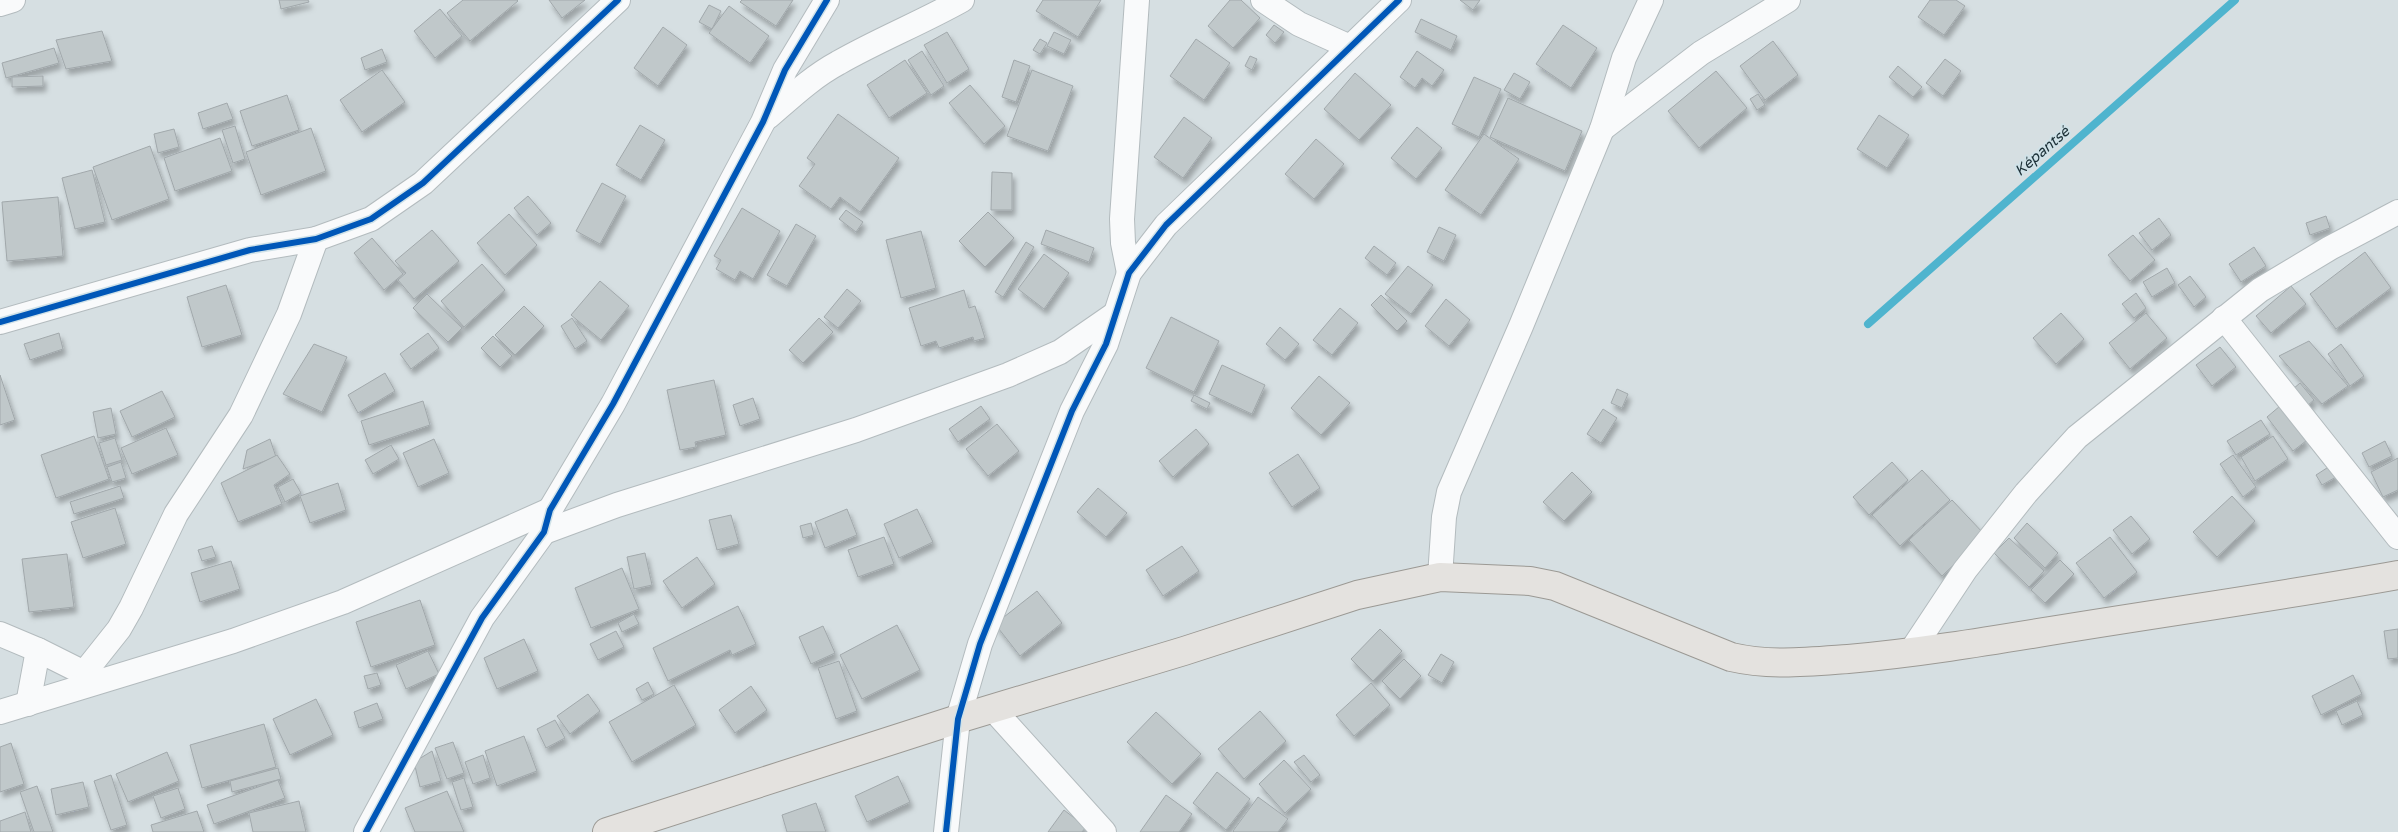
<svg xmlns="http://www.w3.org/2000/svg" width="2398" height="832" viewBox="0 0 2398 832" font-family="'Varela Round',sans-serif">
<defs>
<filter id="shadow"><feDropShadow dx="3" dy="5.5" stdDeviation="2.5" flood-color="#0004"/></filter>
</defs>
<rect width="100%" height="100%" fill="#d6dfe2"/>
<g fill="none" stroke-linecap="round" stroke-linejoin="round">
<path stroke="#4fb4ce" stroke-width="8" d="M1868 324 2235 0"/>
</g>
<g fill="#c0c8ca" stroke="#a1a8ab" filter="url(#shadow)">
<path d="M279 0H308L309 2 281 9Z"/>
<path d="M463 0H517L518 1 470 41 447 13Z"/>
<path d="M549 0H585L562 18Z"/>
<path d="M742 0H793L776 26 740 2Z"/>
<path d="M1043 0H1101L1078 37 1036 11Z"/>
<path d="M1230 0H1241L1260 18 1233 48 1208 26Z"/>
<path d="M1460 0H1480L1473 10Z"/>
<path d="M1930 0H1956L1965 6 1944 35 1918 17Z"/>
<path d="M709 5 721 11 712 29 699 22Z"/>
<path d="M729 6 769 36 750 63 709 33Z"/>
<path d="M440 9 462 36 435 58 414 31Z"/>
<path d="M1421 19 1457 36 1451 50 1415 32Z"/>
<path d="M1274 25 1284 32 1275 43 1266 35Z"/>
<path d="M1563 25 1597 48 1571 88 1536 64Z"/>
<path d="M663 27 687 45 658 86 634 68Z"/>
<path d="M102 31 112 61 66 69 56 40Z"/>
<path d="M947 32 969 69 947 83 924 45Z"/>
<path d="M1054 32 1071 40 1064 54 1047 46Z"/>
<path d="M1040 39 1047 43 1040 54 1033 50Z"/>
<path d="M1196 39 1230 63 1204 100 1170 76Z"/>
<path d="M1773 41 1798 75 1765 100 1740 66Z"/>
<path d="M54 48 59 63 6 78 2 63Z"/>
<path d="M382 49 387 62 365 70 361 58Z"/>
<path d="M922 51 944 86 931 95 908 60Z"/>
<path d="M1417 51 1444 70 1432 86 1422 78 1415 88 1400 77Z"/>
<path d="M1250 56 1257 59 1252 70 1245 66Z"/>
<path d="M1945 59 1961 71 1943 96 1926 83Z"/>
<path d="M905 60 927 93 889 118 867 85Z"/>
<path d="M1014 60 1030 66 1016 102 1002 97Z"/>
<path d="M1898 66 1922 87 1913 97 1889 77Z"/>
<path d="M382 70 405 102 362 132 340 100Z"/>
<path d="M1032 70 1073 86 1048 151 1007 136Z"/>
<path d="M1716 71 1747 108 1699 148 1668 111Z"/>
<path d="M1355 73 1391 105 1359 140 1324 109Z"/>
<path d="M1514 73 1530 82 1520 99 1504 90Z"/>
<path d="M43 76V86L12 87V77Z"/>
<path d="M1474 77 1501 89 1479 137 1452 124Z"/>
<path d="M970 85 1005 126 984 144 949 103Z"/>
<path d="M1758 94 1765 105 1757 110 1750 99Z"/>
<path d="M287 95 299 130 252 146 240 111Z"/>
<path d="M1508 98 1582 131 1565 171 1490 137Z"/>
<path d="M227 103 233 119 203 129 198 113Z"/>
<path d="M838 114 899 158 860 212 840 197 831 209 799 186 815 164 807 158Z"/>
<path d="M1879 115 1909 135 1887 168 1857 149Z"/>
<path d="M1184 117 1212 138 1183 178 1154 157Z"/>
<path d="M640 125 665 140 641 180 616 165Z"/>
<path d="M235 126 245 159 233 163 222 130Z"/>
<path d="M1417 127 1442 148 1416 179 1391 158Z"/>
<path d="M311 128 326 171 261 195 246 152Z"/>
<path d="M174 129 179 147 158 153 154 134Z"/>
<path d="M1484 134 1519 159 1481 215 1445 190Z"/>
<path d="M220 138 232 171 175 191 164 158Z"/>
<path d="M1316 139 1344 164 1314 199 1285 174Z"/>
<path d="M150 146 169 199 112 220 93 167Z"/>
<path d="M92 170 105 222 75 229 62 178Z"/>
<path d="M992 172 1012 173V210H991Z"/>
<path d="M602 183 626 196 600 244 576 231Z"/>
<path d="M528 196 551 223 537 235 514 208Z"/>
<path d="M58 197 63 256 7 261 2 202Z"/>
<path d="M742 208 780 231 753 279 740 271 735 280 716 269 721 260 714 256Z"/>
<path d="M846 210 863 222 856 232 839 219Z"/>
<path d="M988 212 1014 238 985 267 959 241Z"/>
<path d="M509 214 537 245 505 275 477 243Z"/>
<path d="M2326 216 2330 228 2310 235 2306 223Z"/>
<path d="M2159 218 2171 235 2152 250 2139 233Z"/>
<path d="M796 224 816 236 787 286 767 275Z"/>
<path d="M1439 227 1456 235 1444 261 1427 252Z"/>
<path d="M432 230 459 261 414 299 398 280 406 273 395 261Z"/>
<path d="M1046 230 1094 248 1089 262 1041 244Z"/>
<path d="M921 231 936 288 901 298 886 240Z"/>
<path d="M2133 235 2155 260 2130 281 2108 255Z"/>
<path d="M372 238 403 274 384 290 354 253Z"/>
<path d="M1026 242 1034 247 1003 297 995 292Z"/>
<path d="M1374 246 1396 263 1387 275 1365 258Z"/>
<path d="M2254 247 2266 266 2241 282 2229 264Z"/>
<path d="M2365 252 2391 288 2336 329 2310 294Z"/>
<path d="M1044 254 1069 273 1044 309 1018 289Z"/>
<path d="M482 264 505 290 464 327 441 301Z"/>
<path d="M1408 266 1433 285 1411 314 1385 294Z"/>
<path d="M2167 268 2175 283 2152 297 2143 282Z"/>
<path d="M2190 276 2206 297 2194 307 2178 285Z"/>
<path d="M600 281 629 306 601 340 571 315Z"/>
<path d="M226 285 242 335 202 347 187 297Z"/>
<path d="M2291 286 2306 304 2271 333 2256 316Z"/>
<path d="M847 289 861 301 838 328 824 317Z"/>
<path d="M964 290 969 308 975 306 985 338 974 341 973 337 939 348 936 341 921 346 909 308Z"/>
<path d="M2136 293 2146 308 2134 318 2122 304Z"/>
<path d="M427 294 462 328 448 342 413 308Z"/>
<path d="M1381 295 1407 321 1397 331 1371 305Z"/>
<path d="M1446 299 1470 320 1449 346 1425 326Z"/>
<path d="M524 306 544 326 515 355 495 335Z"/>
<path d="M1340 308 1358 323 1332 355 1313 340Z"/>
<path d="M2061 313 2084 339 2056 364 2033 338Z"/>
<path d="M2146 313 2167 338 2130 369 2109 343Z"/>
<path d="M1171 317 1219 341 1194 392 1146 368Z"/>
<path d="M572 318 587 341 575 349 561 326Z"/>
<path d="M819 318 833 332 803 363 789 350Z"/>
<path d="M1280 327 1299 344 1285 360 1266 344Z"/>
<path d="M59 333 63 349 30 360 24 344Z"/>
<path d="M428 333 439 348 411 369 400 354Z"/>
<path d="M493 336 512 356 500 367 481 348Z"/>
<path d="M2309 341 2348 386 2322 404 2279 356Z"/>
<path d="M314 344 347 357 322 412 283 394Z"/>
<path d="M2341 344 2364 376 2350 386 2328 354Z"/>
<path d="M2220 347 2236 367 2212 386 2196 365Z"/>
<path d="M1222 365 1265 385 1252 414 1209 394Z"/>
<path d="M385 373 395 391 358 413 348 395Z"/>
<path d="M0 375 15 420 0 425Z"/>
<path d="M1319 376 1350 403 1321 435 1291 408Z"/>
<path d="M714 380 726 435 695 442 696 447 680 450 667 390Z"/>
<path d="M2300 383 2314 400 2307 406 2293 389Z"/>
<path d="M1617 389 1628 394 1622 408 1611 403Z"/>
<path d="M162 391 175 417 132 437 120 411Z"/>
<path d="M1194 395 1210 403 1207 409 1191 401Z"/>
<path d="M753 398 760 419 740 426 733 405Z"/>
<path d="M423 401 430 425 369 445 361 421Z"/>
<path d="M981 406 990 419 958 442 949 429Z"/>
<path d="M2280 406 2306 441 2293 451 2267 417Z"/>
<path d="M111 408 116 434 98 438 93 412Z"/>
<path d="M1603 409 1617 418 1601 443 1587 434Z"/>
<path d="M2261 420 2270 434 2236 455 2227 441Z"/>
<path d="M997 424 1019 451 988 476 966 449Z"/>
<path d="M166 428 178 455 132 474 121 448Z"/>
<path d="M1196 429 1209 444 1173 477 1159 461Z"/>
<path d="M94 436 109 479 56 498 41 455Z"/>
<path d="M2273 436 2288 459 2255 481 2241 457Z"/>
<path d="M115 438 122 460 106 465 99 443Z"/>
<path d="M270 439 276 457 243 469 247 450Z"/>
<path d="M434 439 449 473 418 487 403 453Z"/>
<path d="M2385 441 2392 456 2369 467 2362 453Z"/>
<path d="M391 445 399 459 373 474 365 460Z"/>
<path d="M1298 454 1320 488 1292 507 1269 473Z"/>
<path d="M277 455 290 474 274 485 282 504 238 522 221 483Z"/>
<path d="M2233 455 2256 487 2243 497 2220 464Z"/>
<path d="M2398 458V490L2383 497 2371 472Z"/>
<path d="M121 462 126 478 112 482 107 467Z"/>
<path d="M1892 462 1908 480 1869 515 1853 497Z"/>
<path d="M2330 466 2336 477 2322 485 2316 475Z"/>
<path d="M1922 470 1950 500 1900 546 1872 515Z"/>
<path d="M1572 472 1592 492 1564 521 1543 502Z"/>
<path d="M293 479 301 493 285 502 278 487Z"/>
<path d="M338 483 346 510 310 523 300 496Z"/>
<path d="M120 486 124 498 74 514 70 502Z"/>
<path d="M1098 488 1127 513 1106 537 1077 512Z"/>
<path d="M2232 496 2255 521 2217 557 2193 532Z"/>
<path d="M1952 500 1985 535 1942 576 1909 540Z"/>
<path d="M115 508 126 544 83 558 71 522Z"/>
<path d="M847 509 857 535 825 548 815 522Z"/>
<path d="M917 509 933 542 899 558 884 524Z"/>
<path d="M731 515 739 544 717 550 709 520Z"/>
<path d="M2131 516 2150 539 2132 554 2113 530Z"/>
<path d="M811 523 814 535 803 538 800 526Z"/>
<path d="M2027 523 2058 553 2045 568 2014 538Z"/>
<path d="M884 537 894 564 858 577 848 550Z"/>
<path d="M2110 537 2137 572 2104 598 2076 563Z"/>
<path d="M2009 538 2044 571 2029 587 1994 553Z"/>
<path d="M212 546 216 557 202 561 198 550Z"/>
<path d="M1182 546 1199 571 1163 596 1146 570Z"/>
<path d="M645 553 652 585 634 589 627 557Z"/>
<path d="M67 554 74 607 29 612 22 559Z"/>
<path d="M697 557 715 584 682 608 663 581Z"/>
<path d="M2060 560 2074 574 2045 603 2031 590Z"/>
<path d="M231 561 240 589 200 602 191 573Z"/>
<path d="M622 568 639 609 591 628 575 588Z"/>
<path d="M1037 591 1062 623 1020 656 995 624Z"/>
<path d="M420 600 435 645 371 667 356 622Z"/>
<path d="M738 606 756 644 732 655 730 650 668 681 653 648Z"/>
<path d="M634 614 639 624 622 632 618 623Z"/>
<path d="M897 625 920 670 862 699 840 655Z"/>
<path d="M823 626 835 653 811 664 799 637Z"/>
<path d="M1380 629 1402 651 1373 681 1351 659Z"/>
<path d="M2398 629V658L2388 659 2384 631Z"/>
<path d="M616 631 624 647 598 660 590 644Z"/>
<path d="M524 639 538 671 497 689 484 658Z"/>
<path d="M428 651 439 674 406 689 396 665Z"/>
<path d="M1441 654 1454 662 1442 683 1428 675Z"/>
<path d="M1404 659 1421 676 1400 699 1382 681Z"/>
<path d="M839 661 857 711 836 719 818 668Z"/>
<path d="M377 673 381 685 368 689 364 676Z"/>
<path d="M2353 675 2362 694 2321 715 2312 696Z"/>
<path d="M648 682 654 694 642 700 636 689Z"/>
<path d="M1371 683 1390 705 1354 736 1336 715Z"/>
<path d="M674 685 696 725 632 762 609 722Z"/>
<path d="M751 686 767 710 735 733 719 710Z"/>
<path d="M588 694 600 711 570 734 557 716Z"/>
<path d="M316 699 333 735 290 755 273 719Z"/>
<path d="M2357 701 2363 715 2342 725 2336 711Z"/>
<path d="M377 703 383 719 359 728 354 712Z"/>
<path d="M1260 711 1286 741 1244 779 1218 749Z"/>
<path d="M1156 712 1201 754 1172 784 1127 742Z"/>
<path d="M555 720 565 738 546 748 537 729Z"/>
<path d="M264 724 276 767 202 788 190 745Z"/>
<path d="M524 736 537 771 497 786 485 751Z"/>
<path d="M453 742 464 773 447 779 435 748Z"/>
<path d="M11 743 24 784 0 792V747Z"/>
<path d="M432 751 441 781 420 787 414 762Z"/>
<path d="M167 752 179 781 128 802 116 774Z"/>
<path d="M483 755 490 778 473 784 465 762Z"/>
<path d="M1304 755 1320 775 1311 782 1294 762Z"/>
<path d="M1284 760 1311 789 1285 813 1259 784Z"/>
<path d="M278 768 281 779 232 792 230 781Z"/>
<path d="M1217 772 1250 799 1226 830 1193 803Z"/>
<path d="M111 775 127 825 111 830 94 781Z"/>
<path d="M898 776 910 802 867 822 855 796Z"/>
<path d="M464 778 473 807 461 810 452 782Z"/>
<path d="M278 780 285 798 214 824 207 805Z"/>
<path d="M83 782 89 807 56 815 51 789Z"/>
<path d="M37 786 53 832H34L20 792Z"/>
<path d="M178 788 185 809 161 818 153 796Z"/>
<path d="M447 791 464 832H415L405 808Z"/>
<path d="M1166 795 1192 814 1179 832H1140Z"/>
<path d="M1258 797 1288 819 1278 832H1234L1233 831Z"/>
<path d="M299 801 306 832H253L249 813Z"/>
<path d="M816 803 826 832H787L782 815Z"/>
<path d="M1064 810 1086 827 1082 832H1048Z"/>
<path d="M197 811 204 832H153L151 825Z"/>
<path d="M25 812 31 832H0V821Z"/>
</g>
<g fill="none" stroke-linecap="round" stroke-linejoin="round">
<defs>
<g id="minor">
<path d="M1263 0 1299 24 1350 47"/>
<path d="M0 4 13 0"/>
<path d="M768 117C790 98 812 77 838 63 878 40 921 23 962 0"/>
<path d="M1602 129 1701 53 1788 0"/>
<path d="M1129 273 1123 243 1122 219 1137 0"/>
<path d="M2224 318 2398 537"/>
<path d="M0 322 250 250 316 239 371 219 423 183 618 0"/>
<path d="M544 532 617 505 856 430 1008 375 1060 352 1115 314"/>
<path d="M1440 577 1444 517 1449 492 1521 326 1602 129 1624 58 1651 0"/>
<path d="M0 634 38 650 98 680"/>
<path d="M1910 653 1965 570 2026 493 2077 437 2260 290 2330 248 2398 212"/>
<path d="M84 673 119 629 131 608 176 514 241 415 289 314 316 239"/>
<path d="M28 704 38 650"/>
<path d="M992 708 1104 832"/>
<path d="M0 712 233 641 343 602 550 510"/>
<path d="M366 832 482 618 544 532 550 510 613 404 763 122 785 70 827 0"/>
<path d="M946 832 958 719 980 644 1072 411 1106 344 1129 273 1166 225 1399 0"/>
</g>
<path id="major" d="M607 832 958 719 1184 651 1357 595 1440 577 1530 581 1555 586 1731 657C1770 666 1807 662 1848 659 1916 653 1983 642 2050 631 2166 612 2282 596 2398 575"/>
</defs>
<use href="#minor" stroke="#b3bbbe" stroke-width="26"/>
<use href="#major" stroke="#9b9994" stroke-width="30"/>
<use href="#minor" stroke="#f9fafb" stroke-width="24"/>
<use href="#major" stroke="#e4e2df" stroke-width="28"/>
<defs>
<g id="cycleway">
<path d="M0 322 250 250 316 239 371 219 423 183 618 0"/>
<path d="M366 832 482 618 544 532 550 510 613 404 763 122 785 70 827 0"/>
<path d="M946 832 958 719 980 644 1072 411 1106 344 1129 273 1166 225 1399 0"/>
</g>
</defs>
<use href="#cycleway" stroke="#d0e2e8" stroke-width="9"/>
<use href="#cycleway" stroke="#0057b8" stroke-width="6"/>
</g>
<g text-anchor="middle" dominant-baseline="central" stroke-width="4" stroke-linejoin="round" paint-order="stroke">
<g font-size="15" font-style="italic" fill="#1c3037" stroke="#d0e2e8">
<text transform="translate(2042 151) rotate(-41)">Képantsé</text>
</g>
</g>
</svg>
